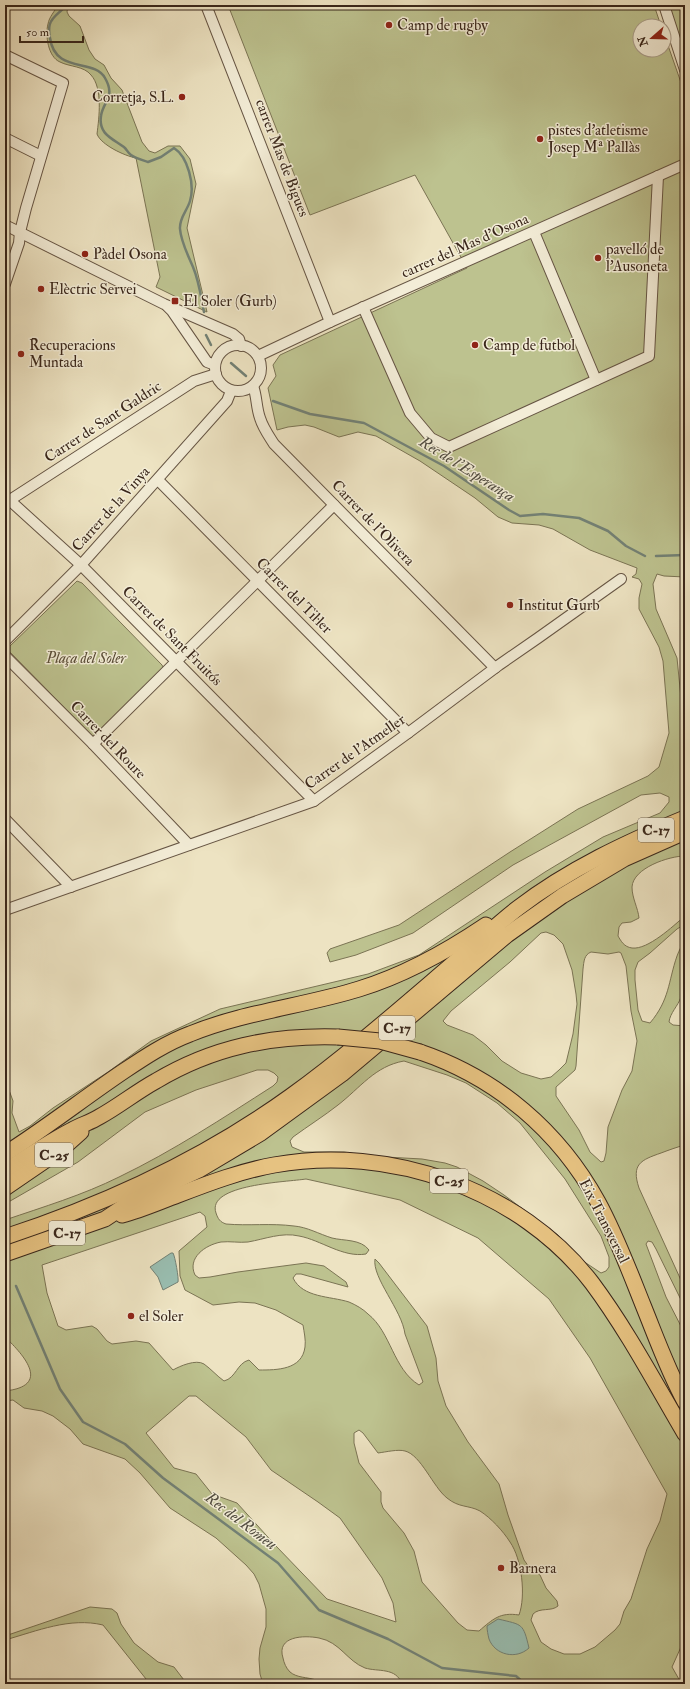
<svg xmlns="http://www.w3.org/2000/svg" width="690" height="1689" viewBox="0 0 690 1689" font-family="'IM FELL Double Pica',serif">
<rect width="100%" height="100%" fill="#ede3c2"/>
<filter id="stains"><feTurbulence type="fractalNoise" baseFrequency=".005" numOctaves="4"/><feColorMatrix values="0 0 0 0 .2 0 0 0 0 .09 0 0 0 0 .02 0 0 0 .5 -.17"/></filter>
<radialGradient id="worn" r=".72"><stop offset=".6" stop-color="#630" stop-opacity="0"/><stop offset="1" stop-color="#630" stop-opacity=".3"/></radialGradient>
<g fill="#bdc28f" stroke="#7b7454" fill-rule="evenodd">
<path d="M58 5H68L67 12 69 16 80 26 89 50 95 59 104 65 111 78 122 90 142 142 149 151 155 153 168 146H180L190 159 196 184 187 228 207 312 156 287 160 277 136 158C125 156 101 145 97 134 99 118 103 88 91 75 84 66 70 67 60 62 48 57 45 35 48 24 49 17 55 11 58 5Z"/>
<path d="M228 5H654L661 26H640V50H664V34L685 94V577L664 576 657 574 653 584 656 609 677 658 685 738V856C669 856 633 868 632 887 632 898 638 908 639 918L631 922 622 923 619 927 618 936C621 941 624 947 632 948 648 950 673 926 685 916V927L682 926 677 929 650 953 638 962 635 970V980L638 1010 642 1021 650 1023C670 999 668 982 677 956 679 950 683 944 685 938 685 957 688 979 681 997 678 1006 670 1013 669 1022L673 1025 685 1026V1145C677 1147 669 1150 661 1153 641 1160 631 1164 639 1188L685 1289V1308L656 1249 652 1242 648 1241 646 1244 666 1297 685 1334V1638L672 1667 680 1681 685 1680V1684H402C396 1667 378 1672 365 1668 347 1661 340 1642 319 1638 304 1635 276 1636 283 1658 284 1663 286 1668 290 1672 297 1678 307 1677 316 1680 318 1681 321 1683 324 1684H263L260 1674 259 1659 260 1648 266 1627V1609L259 1584 254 1574 246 1565 216 1538 170 1508 140 1473 125 1459 83 1444 70 1429 53 1416 42 1411 24 1408 13 1400 5 1401V1391C51 1386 25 1356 5 1337V1220C43 1207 83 1195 119 1177 173 1151 223 1118 273 1086L277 1082 278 1077 274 1073 268 1070H257L196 1090 145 1112 78 1162 5 1204V1079L13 1101 12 1113 19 1132 30 1126 53 1108 108 1072 151 1041 220 1009 368 974 419 955 545 872 603 837 660 813 669 802V797L660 793 641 795 513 865 413 933 356 955 330 962 327 953 330 949 399 925 510 852 578 809 648 776 659 767 669 733 663 661 659 647 639 609V598L642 584 639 579 632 577 636 574 637 568 590 550 553 529 539 525 512 523 498 517 475 498 420 461 376 436 358 432 339 437 314 427 305 425 288 427 277 430 268 388 276 376 273 365 280 355 467 268 415 175 310 215ZM546 932 554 935 563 944 572 970 576 994 577 1004 573 1034 566 1063 559 1070 551 1077 541 1079 521 1073 502 1061 486 1045 473 1035 447 1025 443 1021 451 1011 510 962 541 933ZM591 952 608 954 619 952 621 953 626 966 631 1011 637 1041 632 1071 622 1090 608 1127 606 1153 604 1161 601 1162 590 1152 579 1130 556 1096V1087L575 1070 576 1066 583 969C584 961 584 955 591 952ZM404 1061 447 1075 466 1083 497 1103 520 1123 565 1179 601 1236 609 1257V1267L606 1271 601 1273 586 1263 558 1235 504 1195 483 1181 457 1167 445 1163 422 1159 368 1156 344 1152H304L292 1147 290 1141 293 1137C308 1126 324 1116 338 1105 360 1088 375 1066 404 1061ZM306 1179 400 1200 478 1238 549 1299 590 1358 667 1494 660 1521 647 1549 631 1599 624 1611 620 1624 615 1630 595 1647 580 1654H564L551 1649 541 1642 531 1620 533 1614C540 1607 551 1612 558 1606L557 1601 546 1588 540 1575 529 1567 524 1560 508 1515 499 1484 468 1442 446 1406 438 1381 436 1358 427 1326 379 1263 375 1259C372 1278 402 1310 405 1334L423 1382 419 1385C393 1369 391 1332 368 1314 363 1309 356 1305 349 1302 330 1296 303 1298 293 1278L296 1274H301L348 1287 346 1282 324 1266 306 1263 238 1272 210 1277 199 1278 195 1275C187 1258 205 1245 221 1242 230 1241 239 1243 248 1242 265 1239 282 1232 299 1236 321 1240 343 1258 366 1254L369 1250C361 1239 344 1241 332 1238 319 1234 307 1227 294 1226 271 1223 248 1226 226 1224 220 1222 218 1219 216 1213 206 1184 288 1182 306 1179ZM200 1212 205 1216 207 1227 179 1251 180 1276 185 1290 213 1305 239 1302 255 1303 276 1310 303 1325C304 1332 306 1340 305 1347 302 1370 277 1370 259 1370L249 1360C237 1363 236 1378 224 1381 217 1376 211 1369 204 1364 196 1359 180 1366 173 1370L149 1343 136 1341 112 1344 107 1341 97 1329 92 1326 66 1330 58 1326 47 1293 42 1265ZM189 1396H196L246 1437 271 1470 318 1502 340 1518 382 1578 393 1603 396 1622 327 1599 276 1546 237 1503 212 1494 196 1474 174 1468 146 1433ZM359 1430 363 1433 378 1453C386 1452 398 1449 405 1451 421 1455 433 1487 447 1498 459 1508 469 1505 480 1511 491 1518 503 1531 510 1542 522 1559 526 1596 519 1615 500 1612 493 1619 479 1631L467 1630 458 1623 422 1582 414 1551 404 1533 383 1508 381 1502V1492L359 1463 354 1443V1433Z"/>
<path d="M668 5H685V54Z"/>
<path d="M77 581 82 583 162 665 164 669 96 738 93 737 10 652V646Z"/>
<path d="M90 1607 112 1609 117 1613 121 1624 134 1643 158 1662 174 1667 187 1684H150L103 1625C70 1617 37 1631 5 1640V1636Z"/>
</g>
<g fill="#99beb1" stroke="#738175">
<path d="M171 1253H173C175 1256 179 1279 178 1282L163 1290 158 1277 150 1267Z"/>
<path d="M498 1619C523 1625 523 1623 529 1648 516 1660 495 1655 489 1639 488 1635 487 1630 487 1626Z"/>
</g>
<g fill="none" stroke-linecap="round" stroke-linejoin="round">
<g stroke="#738175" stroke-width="2.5">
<path d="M66 5C62 11 55 15 52 20 48 25 49 33 50 38 55 74 94 58 105 78 116 97 103 101 101 116 98 135 114 139 125 148 127 150 128 153 131 155 135 158 142 160 148 162L161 157 174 148C188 157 195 185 190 201 187 211 179 218 180 229 181 242 188 255 193 267 199 281 201 297 204 312"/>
<path d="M206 335 211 345"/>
<path d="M231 363 246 376"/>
<path d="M273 401 310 414 364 423 444 466 509 510 520 516 543 514 579 518 608 531 626 546 645 556"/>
<path d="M656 556 685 555"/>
<path d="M5 1117 9 1129"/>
<path d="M16 1286 60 1389 83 1422 125 1444 163 1478 278 1563 319 1610 388 1639 442 1668 516 1676 525 1684"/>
</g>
<defs>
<g id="minor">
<path d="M206 5 330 322"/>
<path d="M664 5 685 70"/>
<path d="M5 55 63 83 26 208 20 232 19 243 5 284"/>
<path d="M5 138 41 156"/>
<path d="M5 225 164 304 233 334 239 339 241 346"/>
<path d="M534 232 596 380"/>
<path d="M167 306 172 311 207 362 215 365"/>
<path d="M363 307 410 413 431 438 449 447 649 356 658 176"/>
<circle cx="238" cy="368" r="23"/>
<path d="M258 356 330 322 685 164"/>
<path d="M253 386C257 396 256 407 260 418 263 428 269 436 274 444L495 668"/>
<path d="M158 480 408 733"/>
<path d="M5 496 81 565 314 801"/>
<path d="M10 500 194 381 216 374"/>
<path d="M5 641 81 565 227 401 231 391"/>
<path d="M5 656 93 744 189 845"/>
<path d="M93 744 334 505"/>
<path d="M5 819 71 887"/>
<path d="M5 910 314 801 408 733 499 665 538 638 621 579"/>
</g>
<g id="highway">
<path d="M420 1052C497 1078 559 1131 598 1202 616 1235 629 1270 643 1305 656 1337 668 1371 685 1402"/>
<path d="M5 1154C46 1128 84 1098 124 1071 145 1057 166 1043 190 1034 244 1012 304 1006 359 989 405 975 446 952 486 925"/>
<path d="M5 1171C27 1157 49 1142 72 1130 81 1125 91 1122 99 1117 119 1106 136 1092 156 1081 213 1047 272 1035 338 1037"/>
<path d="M5 1188 62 1149 81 1132"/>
<path d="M122 1215C141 1210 159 1202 178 1195 209 1183 241 1171 274 1165 389 1144 520 1189 592 1283 627 1330 655 1383 685 1434"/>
<path d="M5 1237C106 1204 205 1158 291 1096 353 1051 410 1000 469 950 485 936 501 921 518 908 569 869 627 842 685 818"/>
<path d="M5 1254 105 1219 129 1203 199 1170 261 1133 342 1074 507 935 562 896 624 859 685 832"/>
</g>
</defs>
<use href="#minor" stroke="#654" stroke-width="12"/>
<use href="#highway" stroke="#39261a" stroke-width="17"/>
<use href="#minor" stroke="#f3edd7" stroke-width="10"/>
<use href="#highway" stroke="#e6c281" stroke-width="15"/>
<defs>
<path id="highway-bridge" d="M338 1037 380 1041 420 1052"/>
</defs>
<use href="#highway-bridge" stroke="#39261a" stroke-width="17" stroke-linecap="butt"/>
<use href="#highway-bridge" stroke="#e6c281" stroke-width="15"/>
</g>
<g fill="#8f2418" stroke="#f3edd7" stroke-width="1.5">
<circle cx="389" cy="25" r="4"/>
<circle cx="182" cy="97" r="4"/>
<circle cx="540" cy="139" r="4"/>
<circle cx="85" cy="254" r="4"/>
<circle cx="598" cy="258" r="4"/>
<circle cx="41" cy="289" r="4"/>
<rect x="171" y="297" width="8" height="8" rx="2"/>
<circle cx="475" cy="345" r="4"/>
<circle cx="21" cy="354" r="4"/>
<circle cx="510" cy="605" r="4"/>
<circle cx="131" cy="1316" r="4"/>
<circle cx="501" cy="1568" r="4"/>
</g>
<g text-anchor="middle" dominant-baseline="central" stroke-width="3" stroke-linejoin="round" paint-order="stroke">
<g fill="#f3edd7" stroke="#716253" stroke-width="1">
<rect x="638" y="818" width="36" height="24" rx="3"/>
<rect x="379" y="1016" width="36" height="24" rx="3"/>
<rect x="35" y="1143" width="38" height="24" rx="3"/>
<rect x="430" y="1169" width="38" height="24" rx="3"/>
<rect x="49" y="1221" width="36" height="24" rx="3"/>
</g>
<g font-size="14" font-weight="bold" fill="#39261a">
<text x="656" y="830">C-17</text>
<text x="397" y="1028">C-17</text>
<text x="54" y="1155">C-25</text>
<text x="449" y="1181">C-25</text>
<text x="67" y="1233">C-17</text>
</g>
<g font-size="15" fill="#39261a" stroke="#f3edd7" text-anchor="start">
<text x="397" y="25">Camp de rugby</text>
<text x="174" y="97" text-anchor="end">Corretja, S.L.</text>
<text x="548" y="130">pistes d'atletisme<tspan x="548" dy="17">Josep Mª Pallàs</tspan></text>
<text x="606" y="249">pavelló de<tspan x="606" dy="17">l'Ausoneta</tspan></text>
<text x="93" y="254">Pàdel Osona</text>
<text x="49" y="289">Elèctric Servei</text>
<text x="183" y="301">El Soler (Gurb)</text>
<text x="29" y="345">Recuperacions<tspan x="29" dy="17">Muntada</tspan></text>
<text x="483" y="345">Camp de futbol</text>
<text x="518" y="605">Institut Gurb</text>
<text x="139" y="1316">el Soler</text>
<text x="509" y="1568">Barnera</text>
</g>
<g font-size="15" fill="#39261a" stroke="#f3edd7">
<text transform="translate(282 158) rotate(69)">carrer Mas de Bigues</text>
<text transform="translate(465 246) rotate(-24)">carrer del Mas d'Osona</text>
<text transform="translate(103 422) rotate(-33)">Carrer de Sant Galdric</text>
<text transform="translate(111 509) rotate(-48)">Carrer de la Vinya</text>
<text transform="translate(373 523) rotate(46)">Carrer de l'Olivera</text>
<text transform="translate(294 596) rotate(45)">Carrer del Til·ler</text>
<text transform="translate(172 636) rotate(45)">Carrer de Sant Fruitós</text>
<text transform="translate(108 740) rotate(46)">Carrer del Roure</text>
<text transform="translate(355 752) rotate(-35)">Carrer de l'Atmeller</text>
<text transform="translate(604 1221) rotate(63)">Eix Transversal</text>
</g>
<g font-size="15" font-style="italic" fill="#5a4d37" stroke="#f3edd7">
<text x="86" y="658">Plaça del Soler</text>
</g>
<g font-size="16" font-style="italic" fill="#514c40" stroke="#f3edd7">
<text transform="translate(467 469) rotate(32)">Rec de l'Esperança</text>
<text transform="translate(241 1521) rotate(37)">Rec del Romeu</text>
</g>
</g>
<rect width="690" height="1689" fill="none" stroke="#ede3c2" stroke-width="20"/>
<rect x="6" y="6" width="678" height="1677" fill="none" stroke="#39261a" stroke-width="2"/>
<rect x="10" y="10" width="670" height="1669" fill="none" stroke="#39261a"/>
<g transform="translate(652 38) rotate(250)"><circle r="19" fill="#f3edd7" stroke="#a99d8b"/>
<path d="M0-3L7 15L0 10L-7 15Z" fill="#8f2418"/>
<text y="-6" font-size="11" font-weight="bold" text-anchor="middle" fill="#39261a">N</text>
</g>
<path d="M20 36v6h63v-6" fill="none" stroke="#39261a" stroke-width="2"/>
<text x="26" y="36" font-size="12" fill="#39261a" stroke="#f3edd7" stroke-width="3" paint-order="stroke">50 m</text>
<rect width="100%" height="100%" filter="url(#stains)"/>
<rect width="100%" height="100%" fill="url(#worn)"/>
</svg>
